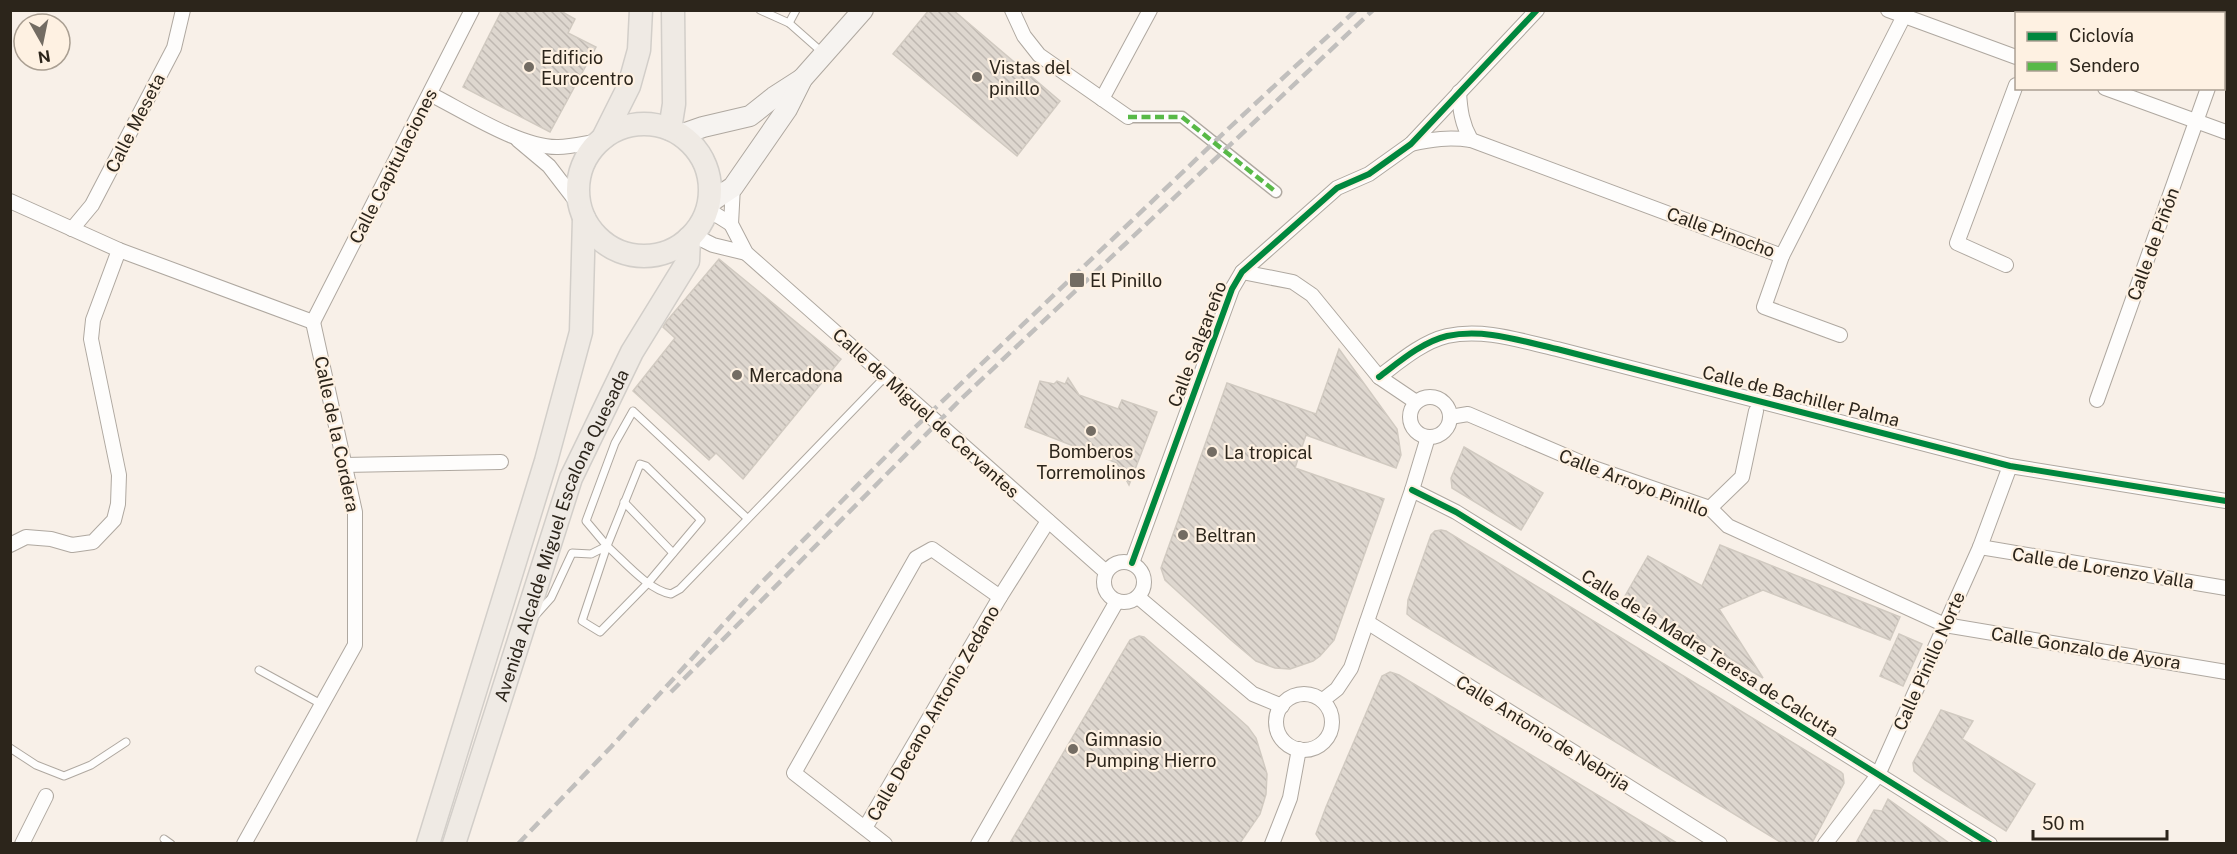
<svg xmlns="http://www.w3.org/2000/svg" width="2237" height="854" viewBox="0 0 2237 854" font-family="'Public Sans',sans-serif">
<defs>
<pattern id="building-back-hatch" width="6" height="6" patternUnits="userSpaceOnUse" patternTransform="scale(1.5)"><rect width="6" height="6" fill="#ded7cf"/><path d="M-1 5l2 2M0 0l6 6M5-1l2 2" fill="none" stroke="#bfb8b1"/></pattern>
</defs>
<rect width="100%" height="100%" fill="#f8f0e8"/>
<g fill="url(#building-back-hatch)" stroke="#d1cac1" stroke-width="1.5">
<path d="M502 10H559L575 19 568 33 596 47 550 132 463 87Z"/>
<path d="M929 10H953L1060 101 1017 156 893 54Z"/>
<path d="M719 259 841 359 743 479 716 453 709 460 633 391 675 338 663 327 666 322Z"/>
<path d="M1339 349 1397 429 1401 455 1396 468 1306 435 1295 468 1384 499 1334 640 1320 656 1313 661 1290 669 1275 668 1256 661 1231 640 1165 580 1161 568 1227 383 1316 414Z"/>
<path d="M1068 378 1079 395 1118 409 1122 400 1157 412 1129 485 1117 463 1025 427 1040 381 1054 384 1057 381 1065 384Z"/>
<path d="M1464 447 1543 493 1521 530 1452 488 1451 478Z"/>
<path d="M1441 530 1446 531 1841 772 1843 774 1844 783 1812 843H1782L1413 619 1407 614 1408 600 1431 535 1435 531Z"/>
<path d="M1720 545 1900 617 1890 640 1763 590 1719 609 1763 678 1625 596 1648 556 1702 586Z"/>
<path d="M1899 634 1922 644 1903 686 1880 676Z"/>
<path d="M1139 636 1144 637 1237 717 1248 727 1256 738 1267 774 1266 794 1260 814 1240 843H1010L1130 640Z"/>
<path d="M1390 672 1399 675 1677 843H1322L1316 834 1326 807 1382 676Z"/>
<path d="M1941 710 1973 721 1962 739 2035 784 2006 831 1925 780 1914 771 1913 763Z"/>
<path d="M1888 799 1949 843H1856L1874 810 1882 811Z"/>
</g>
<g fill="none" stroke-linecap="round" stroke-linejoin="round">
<defs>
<g id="service">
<path d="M760 10 789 23 823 53"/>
<path d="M789 23 796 10"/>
<path d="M624 502 673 553"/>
<path d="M607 546 586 521 615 443 633 411 747 518"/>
<path d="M534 617 551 598 572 553 591 554 607 546 582 621 600 632 648 583 701 520 646 466 640 464 607 546C624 561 648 590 671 594L680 589 885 377"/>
<path d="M259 670 321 704"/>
<path d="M10 748 36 765 64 776 91 765 126 742"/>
<path d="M164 839 171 844"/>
</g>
<path id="pedestrian" d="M1128 117H1182L1276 192"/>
<g id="minor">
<path d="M1012 10 1024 36 1039 55 1128 117"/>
<path d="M1888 10 2016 57"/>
<path d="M2042 14 2043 10"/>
<path d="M2224 44 2226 35"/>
<path d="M2105 88 2226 132"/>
<path d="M1459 92C1460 110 1462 124 1471 140"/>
<path d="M430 94C464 111 521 148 558 147 572 147 586 143 600 141"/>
<path d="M1102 99 1150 10"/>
<path d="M518 140 549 166 579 205"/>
<path d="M1411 144C1432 139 1449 137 1471 140L1782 256"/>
<path d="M733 186 731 224 746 253 1106 572"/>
<path d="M10 201 119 250 313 322"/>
<path d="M707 209 731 224"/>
<path d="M72 229 92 205 174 48 183 10"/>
<path d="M693 235 713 245 746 253"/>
<path d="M2006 265 1957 243 2016 85"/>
<path d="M1242 272 1293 282 1312 295 1379 377 1416 402"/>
<path d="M313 322 472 10"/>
<path d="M1840 335 1764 307 1782 256 1907 10"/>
<path d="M1379 377C1399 362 1422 342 1447 336 1484 328 1521 341 1557 349L2010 466 2226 501"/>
<circle cx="1430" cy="417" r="20"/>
<path d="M2097 400 2208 88"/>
<path d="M1450 417 1468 414 1594 468 1710 508 1728 526 1945 625 2226 672"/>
<path d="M344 465 501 462"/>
<path d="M1412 490 1456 512 1990 844"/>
<path d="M1710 508 1742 477 1756 411"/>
<path d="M10 545 26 537 51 539 72 545 93 542 114 520 118 504 119 475 91 339 93 320 119 250"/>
<path d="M1980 547 2226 588"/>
<circle cx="1124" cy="582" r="20"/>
<path d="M1132 563 1232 289 1242 272 1337 188 1369 174 1411 144 1537 10"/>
<path d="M1138 597 1253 694 1282 706"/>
<path d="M1367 622 1720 844"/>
<circle cx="1304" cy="722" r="28"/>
<path d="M1323 700 1337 689 1351 668 1412 490 1428 437"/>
<path d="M865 828 1000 597 1048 521"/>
<path d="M22 844 46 796"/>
<path d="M244 844 355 645V512L313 322"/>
<path d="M885 844 794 773 916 558 932 549 1000 597"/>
<path d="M978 844 1117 601"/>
<path d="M1272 844 1290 798 1299 749"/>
<path d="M1825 844 1878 775 1980 547 2010 466"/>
</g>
<g id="secondary">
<path d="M680 135 703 127 750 116 774 97 802 79"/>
<path d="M709 203 733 187 787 109 802 79 863 10"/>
</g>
<g id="primary">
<circle cx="644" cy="190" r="66"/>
<path d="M670 129 674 104 673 10"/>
<path d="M603 138 629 86 639 50 641 10"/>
<path d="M428 844 546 461 581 332 584 218"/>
<path id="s1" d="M454 844 571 478 632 352 688 261 689 238"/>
</g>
</defs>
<use href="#service" stroke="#afa8a0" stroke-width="9"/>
<use href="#pedestrian" stroke="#afa8a0" stroke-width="13"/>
<use href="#minor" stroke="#afa8a0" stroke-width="16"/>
<use href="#secondary" stroke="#afa8a0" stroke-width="22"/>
<use href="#primary" stroke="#d2cec9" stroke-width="25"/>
<use href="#service" stroke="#fefdfc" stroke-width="7"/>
<use href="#pedestrian" stroke="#fefdfc" stroke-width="10"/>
<use href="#minor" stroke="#fefdfc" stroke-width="14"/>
<use href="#secondary" stroke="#f6f3f0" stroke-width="20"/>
<use href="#primary" stroke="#efeae4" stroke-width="22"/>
<g stroke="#c1bfbd" stroke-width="4.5" stroke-dasharray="12 6" stroke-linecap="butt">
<path d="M671 692 961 399 1373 10"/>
<path d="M518 844 611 747 761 583 908 434 1228 129 1356 10"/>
</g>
<path stroke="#58b947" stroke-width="4.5" stroke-dasharray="9 4.5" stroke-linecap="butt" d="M1128 117H1182L1276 192"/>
<defs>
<g id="cycleway">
<path d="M1379 377C1399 362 1422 342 1447 336 1484 328 1521 341 1557 349L2010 466 2226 501"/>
<path d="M1412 490 1456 512 1990 844"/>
<path d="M1132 563 1232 289 1242 272 1337 188 1369 174 1411 144 1537 10"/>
</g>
</defs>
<use href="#cycleway" stroke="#fef1e2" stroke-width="10"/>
<use href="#cycleway" stroke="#00873e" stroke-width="6"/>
</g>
<g fill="#736c63" stroke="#fef1e2" stroke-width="2">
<circle cx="529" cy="67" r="6"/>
<circle cx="977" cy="77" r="6"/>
<rect x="1069" y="272" width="16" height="16" rx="3"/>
<circle cx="737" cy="375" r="6"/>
<circle cx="1091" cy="431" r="6"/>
<circle cx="1212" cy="452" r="6"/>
<circle cx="1183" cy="535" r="6"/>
<circle cx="1073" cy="749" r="6"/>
</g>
<g text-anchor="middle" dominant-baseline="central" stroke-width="4.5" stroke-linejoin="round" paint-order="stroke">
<g font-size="18" fill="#2c251b" stroke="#fef1e2" text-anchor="start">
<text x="541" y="57">Edificio<tspan x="541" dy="21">Eurocentro</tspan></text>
<text x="989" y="67">Vistas del<tspan x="989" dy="21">pinillo</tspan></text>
<text x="1090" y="280">El Pinillo</text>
<text x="749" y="375">Mercadona</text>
<text x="1091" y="451" text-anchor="middle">Bomberos<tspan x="1091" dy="21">Torremolinos</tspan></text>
<text x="1224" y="452">La tropical</text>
<text x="1195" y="535">Beltran</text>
<text x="1085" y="739">Gimnasio<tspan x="1085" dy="21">Pumping Hierro</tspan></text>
</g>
<g font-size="18" fill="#2c251b" stroke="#fef1e2">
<text transform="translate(135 123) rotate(-63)">Calle Meseta</text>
<text transform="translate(393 166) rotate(-63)">Calle Capitulaciones</text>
<text transform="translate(1721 232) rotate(20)">Calle Pinocho</text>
<text transform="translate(2153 244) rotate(-70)">Calle de Piñón</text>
<text transform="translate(1197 344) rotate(-69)">Calle Salgareño</text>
<text transform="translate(1801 396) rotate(14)">Calle de Bachiller Palma</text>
<text transform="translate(926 413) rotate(42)">Calle de Miguel de Cervantes</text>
<text transform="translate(337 434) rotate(78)">Calle de la Cordera</text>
<text transform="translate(1634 483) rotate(21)">Calle Arroyo Pinillo</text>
<text stroke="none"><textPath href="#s1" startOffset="327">Avenida Alcalde Miguel Escalona Quesada</textPath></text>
<text transform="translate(2103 568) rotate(9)">Calle de Lorenzo Valla</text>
<text transform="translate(2086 648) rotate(9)">Calle Gonzalo de Ayora</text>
<text transform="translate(1710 653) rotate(32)">Calle de la Madre Teresa de Calcuta</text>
<text transform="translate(1929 661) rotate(-66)">Calle Pinillo Norte</text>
<text transform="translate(933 713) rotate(-60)">Calle Decano Antonio Zedano</text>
<text transform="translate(1543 733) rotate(32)">Calle Antonio de Nebrija</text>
</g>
</g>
<rect width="2237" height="854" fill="none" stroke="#2c251b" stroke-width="24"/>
<rect x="2015" y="12" width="210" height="78" fill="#fef1e2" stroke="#aa9f92" stroke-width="1.5"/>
<rect x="2027" y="32" width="30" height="9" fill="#00873e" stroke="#aa9f92" stroke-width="1.5"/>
<text x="2069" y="42" font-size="18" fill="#2c251b">Ciclovía</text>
<rect x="2027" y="62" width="30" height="9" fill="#58b947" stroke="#aa9f92" stroke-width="1.5"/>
<text x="2069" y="72" font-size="18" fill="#2c251b">Sendero</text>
<g transform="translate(42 42) rotate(171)"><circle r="28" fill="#fef1e2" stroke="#aa9f92" stroke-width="1.5"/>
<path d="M0-4.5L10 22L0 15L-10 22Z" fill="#736c63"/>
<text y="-9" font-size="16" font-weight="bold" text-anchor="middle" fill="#2c251b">N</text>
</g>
<path d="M2033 830v9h134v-9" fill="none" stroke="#2c251b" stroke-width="3"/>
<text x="2042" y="830" font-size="18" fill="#2c251b" stroke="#fef1e2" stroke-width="4.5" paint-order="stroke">50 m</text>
</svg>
